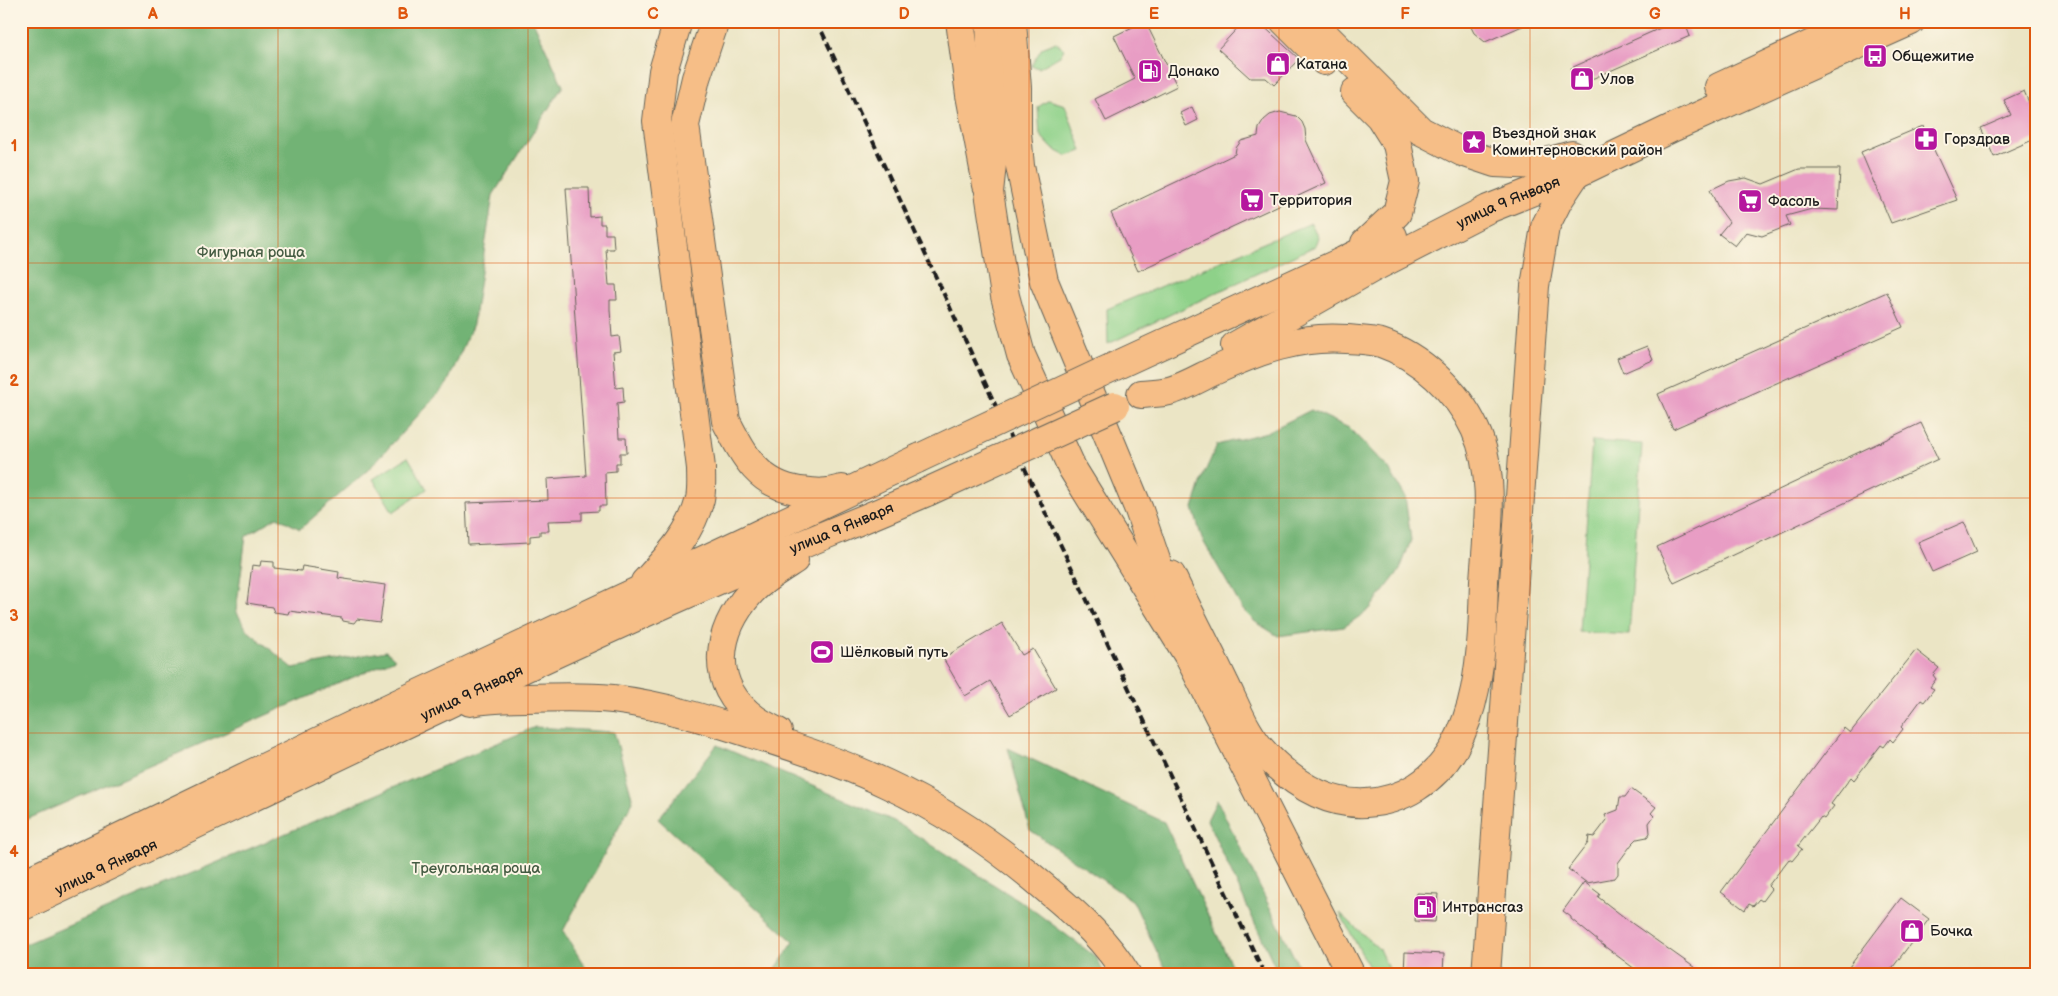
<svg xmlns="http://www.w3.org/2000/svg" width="2058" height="996" viewBox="0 0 2058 996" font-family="'Balsamiq Sans',sans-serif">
<rect width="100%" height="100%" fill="#fcf5e5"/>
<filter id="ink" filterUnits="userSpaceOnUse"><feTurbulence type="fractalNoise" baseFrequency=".02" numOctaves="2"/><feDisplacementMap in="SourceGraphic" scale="10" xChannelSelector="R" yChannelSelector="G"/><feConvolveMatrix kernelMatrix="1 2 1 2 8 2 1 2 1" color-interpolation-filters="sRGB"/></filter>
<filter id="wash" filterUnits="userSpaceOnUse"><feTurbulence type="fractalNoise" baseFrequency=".0096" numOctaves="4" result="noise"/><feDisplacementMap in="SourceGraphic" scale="20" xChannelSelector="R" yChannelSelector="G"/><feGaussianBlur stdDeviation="1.12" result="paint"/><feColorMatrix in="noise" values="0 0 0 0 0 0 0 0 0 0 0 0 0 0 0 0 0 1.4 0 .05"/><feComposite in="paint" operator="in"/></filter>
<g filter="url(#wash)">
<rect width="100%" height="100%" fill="#ebe5c5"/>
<g fill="#8ed189" stroke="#557652">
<path d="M1056 42 1064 49 1060 56 1039 68 1031 66 1042 48Z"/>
<path d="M1049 100 1065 105 1082 151 1067 156 1053 149 1040 135 1038 107Z"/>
<path d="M1311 223 1318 237 1315 246 1108 344 1107 309Z"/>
<path d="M1592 441 1642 444 1629 635 1579 632Z"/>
<path d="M408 457 427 489 393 512 373 479Z"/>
<path d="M1340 913 1379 949 1391 975H1373Z"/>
</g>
<g fill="#72b375" stroke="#476848">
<path d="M21 21H533L563 86 493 195 473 324 447 384 368 470 300 529 277 517 246 536 236 611 247 630 293 668 386 651 395 659 21 822Z"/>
<path d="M1311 410 1349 428 1389 469 1405 496 1411 540 1400 570 1369 610 1344 627 1278 636 1254 621 1243 610 1202 539 1193 508 1204 474 1217 445 1267 432Z"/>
<path d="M535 727 614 732 633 801 563 931 590 975H21V946Z"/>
<path d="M717 745 894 821 1029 907 1096 957 1105 975H771L794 942 658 819Z"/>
<path d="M1008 748 1164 822 1236 975H1168L1133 901 1030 830Z"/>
<path d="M1217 800 1303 975H1279L1207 820Z"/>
</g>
<g id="blocks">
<g fill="#e89dc4">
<path d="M1145 21 1177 86 1106 121 1095 99 1135 79 1114 36Z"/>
<path d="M1244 21H1258L1299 59 1274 85 1266 78H1250L1218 49Z"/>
<path d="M1468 21H1534L1485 42 1474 33Z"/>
<path d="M1676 21H1684L1690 36 1578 85 1571 68Z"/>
<path d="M2024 91 2030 105 2037 102V138L1994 157 1981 128 2011 115 2004 100Z"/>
<path d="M1192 107 1198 120 1186 126 1180 113Z"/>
<path d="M1280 112 1296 116 1302 122 1305 129 1306 140 1326 183 1138 271 1111 213 1235 154 1236 148 1241 141 1258 136 1259 128 1264 120 1270 115Z"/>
<path d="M1923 126 1957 200 1891 223 1861 152Z"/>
<path d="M1799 169H1840L1838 210 1812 209 1786 216 1790 225 1762 236 1746 232 1735 246 1719 234 1729 222 1718 207 1710 190 1729 181 1746 178 1763 184Z"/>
<path d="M566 188H589L590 217 600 216V224H605V234H613L614 249H606L609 285H616L617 300H610V310L612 337 619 336 621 351 613 352 616 388 623 387 624 402 617 403 619 438H626L627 453H620V463H616V471L605 472 606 506H599V511L582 512V520L548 521 549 531H540V535L530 536V542L468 545 466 503 548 500 547 479 586 476Z"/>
<path d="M1887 292 1903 327 1673 429 1658 394Z"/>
<path d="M1647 346 1653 360 1623 373 1617 358Z"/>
<path d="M1921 423 1938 459 1674 583 1657 547Z"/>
<path d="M1964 522 1977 552 1932 572 1918 542Z"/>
<path d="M261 561 274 562V568L301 571 302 566 315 568 339 572 338 578 385 585 380 622 357 619 354 623 343 621 342 618 289 611 288 614 274 612 272 607 247 603 252 565 260 566Z"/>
<path d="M1002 623 1022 655 1033 649 1056 688 1010 715 990 681 965 696 943 658Z"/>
<path d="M1916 650 1939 668 1933 675 1936 679 1930 687 1934 689 1924 702 1921 700 1901 727 1903 729 1893 742 1890 739 1884 747 1881 745 1854 780 1851 777 1831 804 1834 806 1824 819 1821 817 1798 846 1802 849 1792 861 1789 859 1768 886 1771 889 1762 901 1759 899 1753 906 1749 904 1745 910 1721 892 1844 728 1850 733Z"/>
<path d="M1631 789 1656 807 1651 813 1654 816 1649 823 1650 833 1647 837 1637 839 1632 844 1618 863V874L1615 878 1587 883 1568 869 1588 843 1589 836 1594 837 1607 820 1605 815 1618 810 1620 797H1625Z"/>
<path d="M1584 882 1600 894 1598 897 1633 924 1705 975H1643L1604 946 1571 919V917L1563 911Z"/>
<path d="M1417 893 1438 894 1435 922 1415 921Z"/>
<path d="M1901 898 1929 919 1887 975H1843Z"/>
<path d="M1405 952 1444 954 1443 974 1404 973Z"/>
</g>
</g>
</g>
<g filter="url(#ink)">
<use href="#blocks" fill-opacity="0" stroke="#646257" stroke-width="1"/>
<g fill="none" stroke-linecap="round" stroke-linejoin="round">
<defs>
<g id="major">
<path d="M715 21 696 78 685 125 726 421C744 456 758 485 800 491 818 493 824 494 842 489"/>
<path d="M960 21 970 95 987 185"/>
<path d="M1284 21 1324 61"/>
<path d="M1311 21 1421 131 1462 152 1495 163 1536 165 1572 155"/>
<path d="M1719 87 1861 21"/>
<path d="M1355 92 1380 117 1397 144 1405 181 1397 213 1365 243"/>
<path id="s1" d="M1235 346 1371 269 1488 209 1576 174 1674 127 1911 21"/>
<path d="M1100 373 1343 261 1393 236"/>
<path d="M1141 394C1150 393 1160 393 1169 391 1185 387 1201 377 1216 370 1258 351 1299 335 1347 339 1358 340 1370 340 1381 343 1420 356 1458 392 1475 429 1497 476 1487 532 1484 581 1483 617 1482 654 1475 689 1471 709 1464 730 1454 748 1434 781 1403 801 1366 803 1327 805 1293 783 1267 756 1246 735 1237 708 1224 682 1207 646 1188 611 1171 575"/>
<path d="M645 582C668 557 692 532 700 499 702 489 701 478 701 468L657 121 663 71 678 21"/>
<path d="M470 702C489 699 507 698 526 698 555 697 584 696 613 699 661 705 707 719 752 734 798 748 843 763 887 784 945 811 1002 850 1050 892 1079 916 1107 942 1127 975"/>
<path d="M778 732C770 728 762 724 755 719 707 684 716 631 751 592 763 579 780 569 794 560"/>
<path d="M21 884C160 819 296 751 435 686 595 610 757 536 917 459"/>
<path id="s2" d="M21 907C257 797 490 680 728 576 794 547 861 521 927 492"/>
<path d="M1486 975 1535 286 1545 227 1558 201 1576 174"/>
</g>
<g id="highway">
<path d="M990 21 995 137 989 192 1005 296 1021 355 1072 468 1189 657 1351 975"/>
<path d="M1012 21 1017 88V132L1020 166 1044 281 1139 510 1174 613"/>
</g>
</defs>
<use href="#major" stroke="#646257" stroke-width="30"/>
<use href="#highway" stroke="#646257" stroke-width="30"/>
<use href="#major" stroke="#f6be87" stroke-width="28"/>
<use href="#highway" stroke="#f6be87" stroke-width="28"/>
<path stroke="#1c1c1c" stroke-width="4" stroke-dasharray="8 4" stroke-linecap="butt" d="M817 21 1046 514 1265 975"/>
<defs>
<g id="major-bridge">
<path d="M917 459 1100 373"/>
<path d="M927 492 1115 406"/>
</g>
</defs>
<use href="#major-bridge" stroke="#646257" stroke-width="30" stroke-linecap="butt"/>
<use href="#major-bridge" stroke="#f6be87" stroke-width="28"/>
</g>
</g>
<path fill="none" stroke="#de560d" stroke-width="1" stroke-opacity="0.55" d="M278 21V975M528 21V975M779 21V975M1029 21V975M1279 21V975M1530 21V975M1780 21V975M21 263H2037M21 498H2037M21 733H2037"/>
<defs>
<symbol id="bus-square" viewBox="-11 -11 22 22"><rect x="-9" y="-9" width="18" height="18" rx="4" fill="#b5179e" stroke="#fcf5e5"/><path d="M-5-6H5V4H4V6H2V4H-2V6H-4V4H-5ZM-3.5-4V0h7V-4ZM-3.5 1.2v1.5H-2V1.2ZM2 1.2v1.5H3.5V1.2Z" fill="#fff"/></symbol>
<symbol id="shop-square" viewBox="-11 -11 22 22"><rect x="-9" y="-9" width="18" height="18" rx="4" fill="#b5179e" stroke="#fcf5e5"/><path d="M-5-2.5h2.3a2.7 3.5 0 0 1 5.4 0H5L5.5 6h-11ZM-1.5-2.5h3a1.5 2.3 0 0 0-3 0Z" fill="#fff"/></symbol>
<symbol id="fuel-square" viewBox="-11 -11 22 22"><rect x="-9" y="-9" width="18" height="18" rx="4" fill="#b5179e" stroke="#fcf5e5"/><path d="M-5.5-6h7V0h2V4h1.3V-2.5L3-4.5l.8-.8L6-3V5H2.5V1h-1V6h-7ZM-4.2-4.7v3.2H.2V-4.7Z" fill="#fff"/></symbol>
<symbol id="pharmacy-square" viewBox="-11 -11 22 22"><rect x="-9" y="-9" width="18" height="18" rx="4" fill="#b5179e" stroke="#fcf5e5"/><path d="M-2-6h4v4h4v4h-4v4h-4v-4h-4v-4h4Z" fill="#fff"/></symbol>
<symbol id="sight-square" viewBox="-11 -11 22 22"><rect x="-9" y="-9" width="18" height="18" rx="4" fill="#b5179e" stroke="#fcf5e5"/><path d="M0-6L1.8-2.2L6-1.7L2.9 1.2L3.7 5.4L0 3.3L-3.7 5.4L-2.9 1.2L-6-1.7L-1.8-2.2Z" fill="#fff"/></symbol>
<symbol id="supermarket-square" viewBox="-11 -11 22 22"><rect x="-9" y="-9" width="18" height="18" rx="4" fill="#b5179e" stroke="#fcf5e5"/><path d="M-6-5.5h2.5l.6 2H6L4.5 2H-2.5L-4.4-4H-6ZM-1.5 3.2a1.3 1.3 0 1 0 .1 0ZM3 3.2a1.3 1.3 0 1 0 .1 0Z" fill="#fff"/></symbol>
<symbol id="stadium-square" viewBox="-11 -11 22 22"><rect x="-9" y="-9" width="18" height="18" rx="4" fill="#b5179e" stroke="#fcf5e5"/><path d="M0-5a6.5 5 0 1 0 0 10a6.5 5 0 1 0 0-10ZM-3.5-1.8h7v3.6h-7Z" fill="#fff"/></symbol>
</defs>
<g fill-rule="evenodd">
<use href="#bus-square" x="1861" y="42" width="28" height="28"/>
<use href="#shop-square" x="1264" y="50" width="28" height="28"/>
<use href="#fuel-square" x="1136" y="57" width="28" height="28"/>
<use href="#shop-square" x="1568" y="65" width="28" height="28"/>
<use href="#pharmacy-square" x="1912" y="125" width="28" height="28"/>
<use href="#sight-square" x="1460" y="128" width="28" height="28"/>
<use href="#supermarket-square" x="1238" y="186" width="28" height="28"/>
<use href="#supermarket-square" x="1736" y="187" width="28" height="28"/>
<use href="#stadium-square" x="808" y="638" width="28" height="28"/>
<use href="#fuel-square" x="1411" y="893" width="28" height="28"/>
<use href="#shop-square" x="1898" y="917" width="28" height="28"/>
</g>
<g text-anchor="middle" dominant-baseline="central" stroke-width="4" stroke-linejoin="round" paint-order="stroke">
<g font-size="15" fill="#1c1c1c" stroke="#fcf5e5" text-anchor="start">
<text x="1892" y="56">Общежитие</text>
<text x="1296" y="64">Катана</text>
<text x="1168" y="71">Донако</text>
<text x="1600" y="79">Улов</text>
<text x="1492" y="133">Въездной знак<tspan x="1492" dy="17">Коминтерновский район</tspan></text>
<text x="1944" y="139">Горздрав</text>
<text x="1270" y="200">Территория</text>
<text x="1768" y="201">Фасоль</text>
<text x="840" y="652">Шёлковый путь</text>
<text x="1442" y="907">Интрансгаз</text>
<text x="1930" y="931">Бочка</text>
</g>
<g font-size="15" fill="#1c1c1c" stroke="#fcf5e5">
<text stroke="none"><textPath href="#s1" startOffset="309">улица 9 Января</textPath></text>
<text stroke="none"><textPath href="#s2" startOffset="904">улица 9 Января</textPath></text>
<text stroke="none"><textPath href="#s2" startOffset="499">улица 9 Января</textPath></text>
<text stroke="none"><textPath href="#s2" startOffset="94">улица 9 Января</textPath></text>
</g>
<g font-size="15" fill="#445b42" stroke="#fcf5e5">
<text x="251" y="252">Фигурная роща</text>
<text x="476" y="868">Треугольная роща</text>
</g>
</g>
<rect width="2058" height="996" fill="none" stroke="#fcf5e5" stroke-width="55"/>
<rect x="28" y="28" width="2002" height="940" fill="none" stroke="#de560d" stroke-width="2"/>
<g font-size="16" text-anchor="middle" font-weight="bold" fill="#de560d">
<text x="153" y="19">A</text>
<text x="403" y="19">B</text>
<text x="653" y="19">C</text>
<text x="904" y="19">D</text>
<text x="1154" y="19">E</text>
<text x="1405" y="19">F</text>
<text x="1655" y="19">G</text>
<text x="1905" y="19">H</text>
<text x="14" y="151">1</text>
<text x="14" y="386">2</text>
<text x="14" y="621">3</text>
<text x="14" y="857">4</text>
</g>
</svg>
